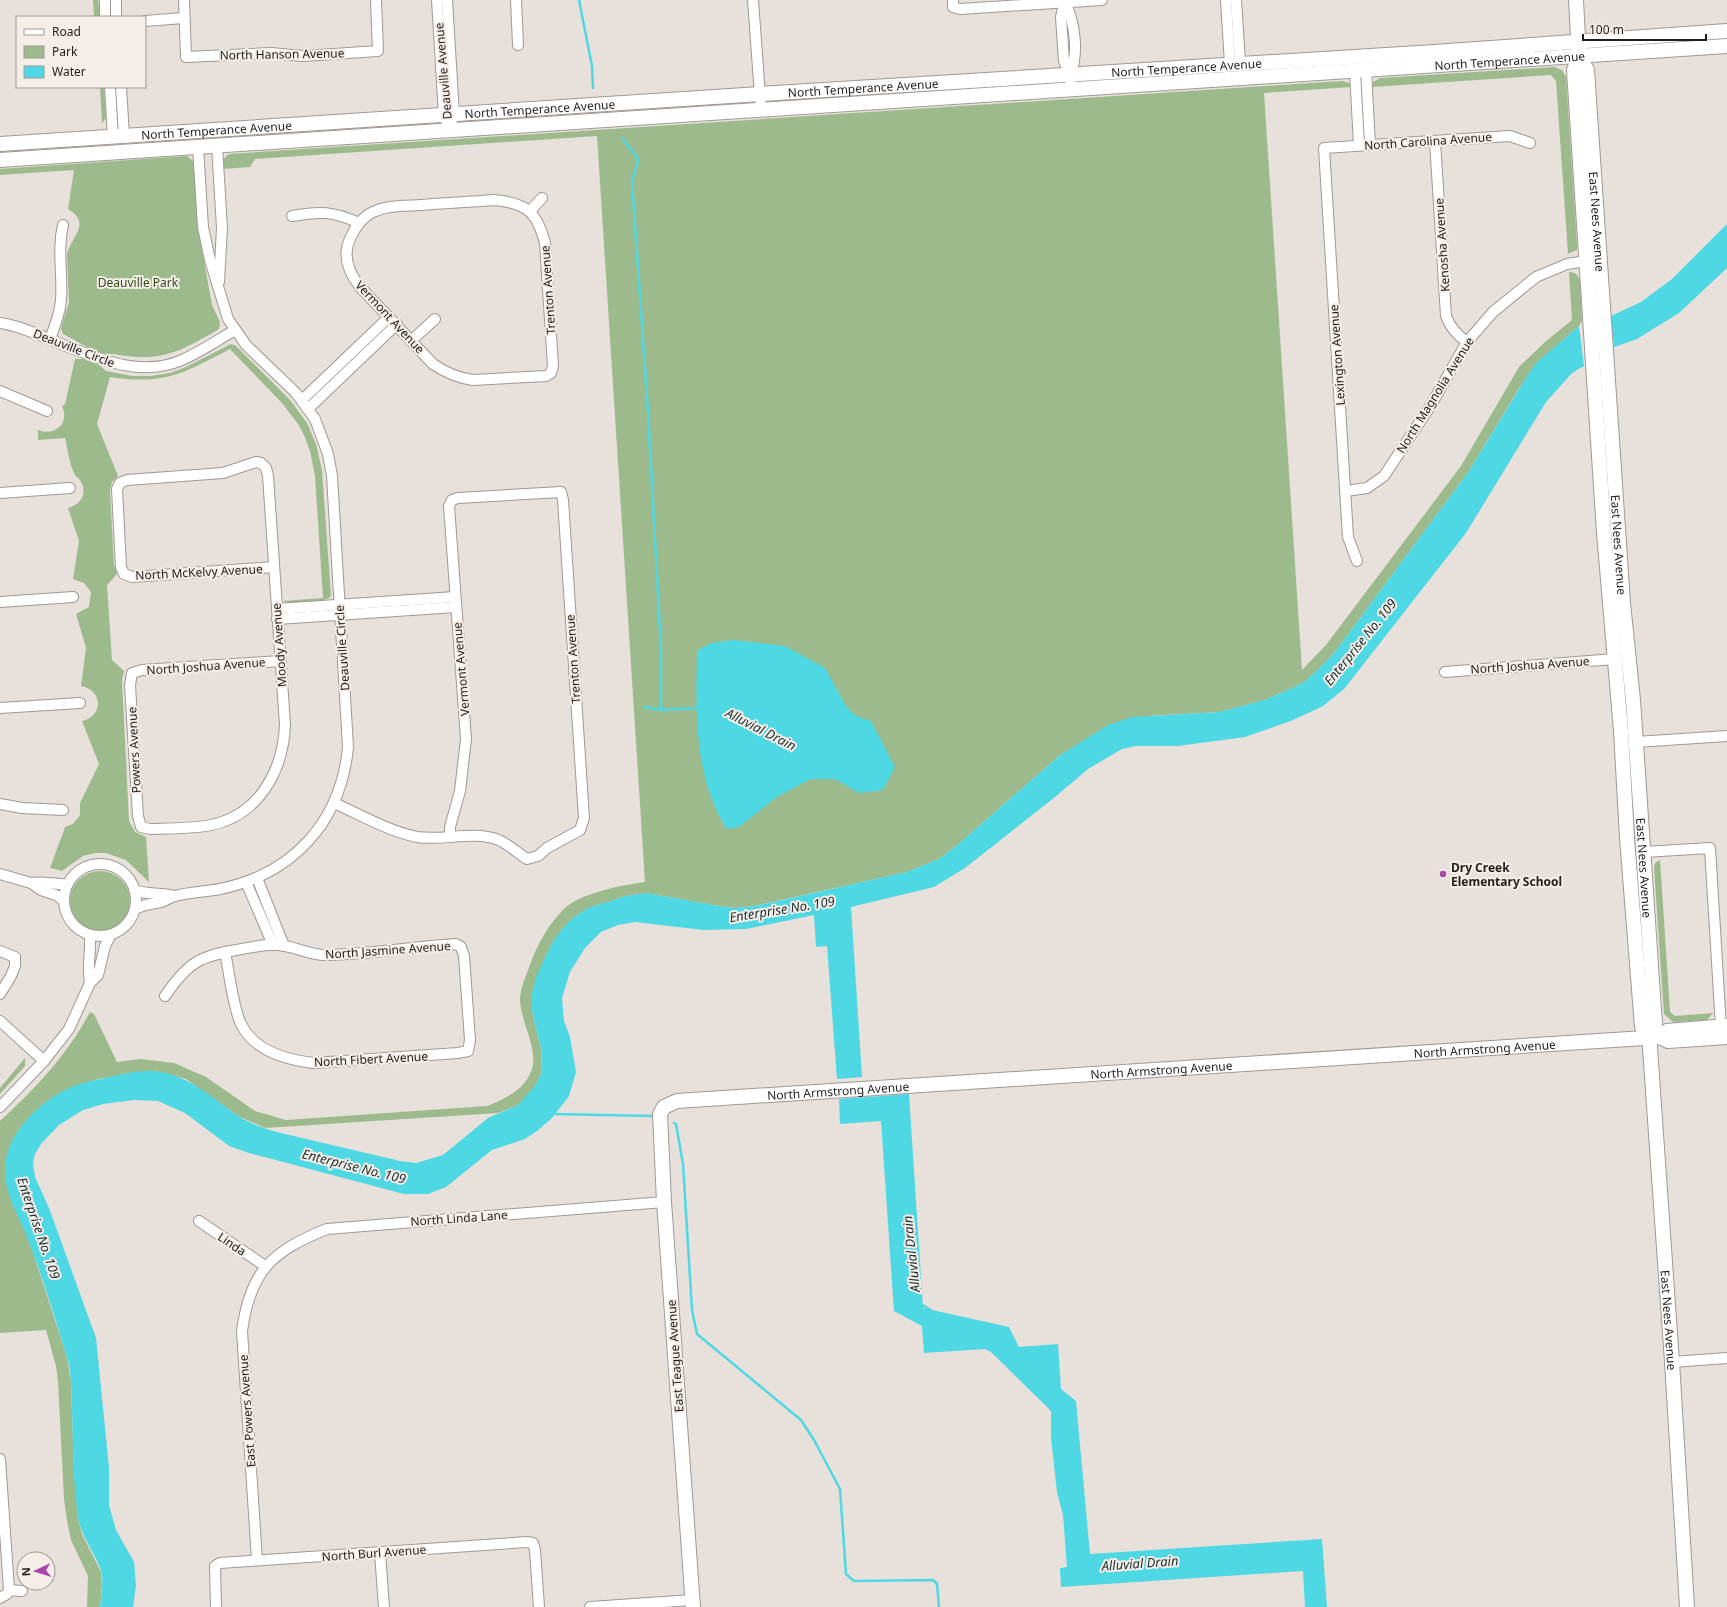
<svg xmlns="http://www.w3.org/2000/svg" width="1727" height="1607" viewBox="0 0 1727 1607" font-family="'Noto Sans',sans-serif">
<rect width="100%" height="100%" fill="#e7e0db"/>
<g fill="#9dba8c">
<path d="M93 0H98L100 17H94Z"/>
<path d="M1554 67 1562 70 1566 77 1577 244V250L1568 254 1556 81 1551 75 1372 87 1373 82 1380 78Z"/>
<path d="M1342 81 1349 83 1351 87 1264 93 1302 670 1326 645 1461 466 1519 367 1545 342 1572 320 1569 272C1576 272 1578 275 1580 281L1582 321 1579 326 1537 363 1520 387 1469 471 1335 652 1321 667 1303 683 1265 700 1219 712 1148 716 1059 756 955 847 939 859 907 872 754 906 735 908 719 906 646 893 626 896 589 908 574 917 551 945 532 1011 541 1049 542 1072 535 1086 527 1097 518 1105 498 1113 265 1128 238 1116 186 1079 154 1071 98 1079 66 1090 26 1121 11 1145 6 1181 28 1237 67 1357 71 1383 74 1471 78 1518 82 1534 101 1572 102 1585 100 1607H87L88 1576 71 1540 67 1521 64 1499 58 1381 56 1366 46 1330 0 1333V1121C35 1089 68 1054 90 1012L94 1014 117 1062 141 1059 174 1063 206 1077 255 1111 286 1120 487 1106C506 1099 529 1087 533 1065 536 1046 521 1021 520 1000 520 988 526 976 530 965 537 945 549 923 565 908 581 893 623 885 645 882L597 136 255 159 250 167 223 169C222 162 223 158 229 154Z"/>
<path d="M100 87H104L106 118 102 123Z"/>
<path d="M187 156 194 162 198 228 212 305 220 322 219 329C180 352 160 363 114 354 110 354 106 354 102 353 89 350 76 340 63 334L61 329 69 302 67 255C70 237 93 224 68 209L74 170 0 175V169Z"/>
<path d="M231 344 236 346 290 400 307 423 316 444 322 470 331 596C326 603 290 606 283 601L323 598 315 476 310 451 304 435 298 424 282 403 230 349C182 374 165 385 110 377L97 424 118 476 112 482 110 490 114 565 117 574 107 585 112 660 124 671 122 680 129 821 135 832 146 837 149 882 126 860 106 853H95L83 856 62 871 50 868 65 827 73 824 80 815V803L99 764 82 721C104 716 103 690 81 686L86 648 76 614 89 607 91 592 84 583 73 579 79 541 68 508C80 505 88 494 81 482 80 479 76 477 75 475 69 464 68 449 65 438L38 440V430C55 437 70 423 62 406L65 404 75 359H83L99 365 106 371 132 376H150L170 373 186 367Z"/>
<path d="M1660 860 1670 1012 1675 1016 1713 1013 1707 1020 1673 1022 1664 1014 1654 868 1655 863Z"/>
<circle cx="100" cy="901" r="30"/>
<path d="M25 1058V1066L0 1094V1088Z"/>
</g>
<g fill="#4ed8e4">
<path d="M1727 224V268L1679 313 1637 339 1614 347 1611 316 1641 302 1672 279Z"/>
<path d="M1579 326 1584 366 1572 373 1546 402 1466 533 1344 689 1323 706 1293 720 1245 737 1178 746H1136L1122 749 1088 769 1055 797 965 868 934 887 851 907 862 1077 837 1079 827 946 816 947 814 915 746 929 703 930 635 922 618 925 601 932 585 948 570 972 562 998 564 1021 570 1037 576 1072 569 1096 552 1118 537 1131 525 1139 492 1150 446 1187 428 1194H404L249 1153 229 1146 185 1113 158 1101 134 1100 103 1104 83 1110 59 1125 41 1144 35 1154 33 1163 35 1177 49 1208 96 1338 109 1468V1505L116 1530 134 1562 136 1586 133 1607H100C101 1596 104 1582 101 1571 95 1552 81 1537 78 1517 73 1481 73 1445 72 1409 71 1391 72 1371 66 1354 54 1315 42 1275 27 1237 19 1216 4 1193 5 1169 6 1135 36 1105 65 1090 81 1082 101 1079 118 1075 130 1073 141 1070 154 1071 190 1075 209 1096 237 1115 250 1124 266 1129 281 1133L400 1161 416 1163 443 1155 488 1118 518 1105 535 1086 542 1072 541 1049 532 1011V993L536 977 551 945 562 929 574 917 588 908 626 896 646 893 719 906 735 908 755 906 907 872 939 859 955 847 1059 756 1108 725 1133 717 1219 712 1265 700 1303 683 1321 667 1335 652 1469 471 1527 376 1537 362Z"/>
<path d="M733 640 785 646 825 668 846 706 856 716 871 721 895 767 883 790 859 793 835 779H811L777 797 739 827 727 829C693 777 696 710 697 651L711 643Z"/>
<path d="M909 1094 923 1308 1009 1327 1019 1347 1058 1344 1061 1389 1076 1401 1090 1554 1322 1539 1327 1607H1305L1303 1571 1061 1587 1060 1568 1067 1567 1063 1515 1057 1492 1051 1438V1411L991 1352 985 1349 924 1353 922 1326 894 1311 881 1121 840 1124 839 1099Z"/>
</g>
<g fill="none" stroke-linecap="round" stroke-linejoin="round">
<g stroke="#4ed8e4" stroke-width="2.5">
<path d="M579 0 592 66 593 88"/>
<path d="M623 139 637 157 638 161 632 181 648 412 661 649V710"/>
<path d="M644 707 661 710 698 708"/>
<path d="M553 1114 653 1116"/>
<path d="M674 1123 676 1124 683 1164 692 1310 697 1334 801 1420 814 1440 840 1489 846 1574 854 1581 933 1580 937 1584 939 1607"/>
<path d="M921 1304 932 1311"/>
</g>
<defs>
<g id="street">
<path d="M105 0V17"/>
<path d="M116 0V17"/>
<path d="M184 0 186 57 271 53 303 56 378 51 376 0"/>
<path d="M437 0 444 115 446 121"/>
<path d="M447 0 454 114 449 130"/>
<path d="M516 0 518 45"/>
<path d="M753 0 761 110"/>
<path d="M953 0V7L960 9 1102 0"/>
<path d="M1065 0 1061 17 1064 61 1070 75 1071 90"/>
<path d="M1226 0 1230 64"/>
<path d="M1236 0 1240 63"/>
<path d="M1065 2C1075 23 1079 53 1070 75"/>
<path d="M145 21 183 18"/>
<path d="M1366 70 1370 145"/>
<path d="M1355 71 1359 145"/>
<path d="M110 87 113 137"/>
<path d="M121 87 124 136"/>
<path d="M1435 141 1446 316C1450 328 1457 335 1467 342"/>
<path d="M217 146 222 228 219 282"/>
<path d="M494 200C527 203 537 212 545 243L553 366 551 373 546 376 473 380C458 378 446 373 433 364L360 287C349 273 342 256 350 239 355 227 362 217 373 212 388 205 405 206 421 205 446 203 470 202 494 200Z"/>
<path d="M530 211 542 198"/>
<path d="M292 216C320 211 333 211 359 223"/>
<path d="M0 323C21 326 41 336 61 344 100 359 140 378 182 360 200 352 218 340 235 330"/>
<path d="M50 339C55 326 60 314 61 300 63 275 57 250 63 225"/>
<path d="M412 340 435 319"/>
<path d="M0 391 47 411"/>
<path d="M302 400 389 317"/>
<path d="M308 409 397 324"/>
<path d="M1346 491 1367 488 1384 476 1431 405 1467 342 1493 312 1536 277 1567 264 1586 261"/>
<path d="M0 493 70 488"/>
<path d="M1357 561 1348 537 1324 148 1510 136 1530 143"/>
<path d="M274 567 132 577 124 574 121 567 117 489 120 483 127 480 223 473 256 462 261 463 266 468 268 476 285 725C283 771 259 815 211 825 192 829 170 828 150 829L141 827 138 816 130 685 132 673 142 670 280 661"/>
<path d="M0 602 73 597"/>
<path d="M277 609 455 597"/>
<path d="M277 619 456 607"/>
<path d="M1445 672 1615 659"/>
<path d="M0 708 80 703"/>
<path d="M1636 742 1727 736"/>
<path d="M334 803C361 815 388 831 417 837 443 841 470 831 496 839 508 843 517 853 527 859L538 856 547 848 580 830 584 818 563 500 561 492 458 498 452 500 449 506 466 739 460 791 450 827V837"/>
<path d="M0 804 22 808 63 810"/>
<path d="M1644 852 1710 848 1721 1027"/>
<circle cx="100" cy="900" r="36"/>
<path d="M0 874 31 883 41 890 56 895 64 901"/>
<path d="M257 878 284 946"/>
<path d="M246 882 273 945"/>
<path d="M31 883C44 881 55 885 68 884"/>
<path d="M134 890C147 895 161 892 174 896"/>
<path d="M135 909C144 904 151 904 161 902 166 901 170 897 175 896 189 892 205 892 220 889 293 874 341 822 348 747L332 476 328 454 315 419 296 393 246 345 228 319 210 260 203 227 198 147"/>
<path d="M90 935C91 951 87 967 90 983"/>
<path d="M0 951 15 957V966L11 976 0 994"/>
<path d="M165 996C189 961 200 956 242 949 254 947 265 944 278 945 294 946 309 955 325 955 369 954 412 947 456 944L461 947 464 956 470 1040 468 1051 458 1053 314 1063C287 1060 254 1051 241 1024 233 1008 229 971 225 952"/>
<path d="M0 1021 44 1061"/>
<path d="M0 1107 44 1061 69 1029 90 983 98 975 105 946 110 936"/>
<path d="M199 1221 265 1266"/>
<path d="M1672 1362 1727 1358"/>
<path d="M0 1459 9 1590"/>
<path d="M380 1553 384 1607"/>
<path d="M257 1560 242 1331C250 1271 272 1251 327 1229L664 1202"/>
<path d="M0 1598 7 1594 9 1590 22 1591"/>
<path d="M216 1607 215 1566 220 1563 527 1542 533 1543 535 1550 539 1607"/>
<path d="M590 1607 692 1600"/>
</g>
<g id="secondary">
<path d="M1576 0 1579 56 1574 70 1604 533 1621 731 1627 838 1642 1027 1649 1034"/>
<path id="s1" d="M1579 56 1587 70 1623 603 1633 700 1655 1024 1649 1034 1672 1362 1687 1607"/>
<path id="s2" d="M0 144 760 94 1434 52 1727 31"/>
<path id="s3" d="M0 160 1727 46"/>
<path d="M1660 1037 1667 1031 1727 1026"/>
<path id="s4" d="M693 1607 664 1202 660 1114 664 1107 677 1101 1660 1037 1668 1041 1727 1037"/>
</g>
</defs>
<use href="#street" stroke="#9f9994" stroke-width="12"/>
<use href="#secondary" stroke="#9f9994" stroke-width="16"/>
<use href="#street" stroke="#fff" stroke-width="10"/>
<use href="#secondary" stroke="#fff" stroke-width="14"/>
</g>
<circle fill="#a846ad" stroke="#f4ede8" stroke-width="1.5" cx="1443" cy="874" r="4"/>
<g text-anchor="middle" dominant-baseline="central" stroke-width="4" stroke-linejoin="round" paint-order="stroke">
<g font-size="12" fill="#211e1d" stroke="#f4ede8">
<text transform="translate(282 54) rotate(-1)">North Hanson Avenue</text>
<text stroke="none"><textPath href="#s3" startOffset="1513">North Temperance Avenue</textPath></text>
<text stroke="none"><textPath href="#s2" startOffset="1189">North Temperance Avenue</textPath></text>
<text transform="translate(443 71) rotate(-95)">Deauville Avenue</text>
<text stroke="none"><textPath href="#s2" startOffset="865">North Temperance Avenue</textPath></text>
<text stroke="none"><textPath href="#s2" startOffset="541">North Temperance Avenue</textPath></text>
<text stroke="none"><textPath href="#s2" startOffset="217">North Temperance Avenue</textPath></text>
<text transform="translate(1428 141) rotate(-4)">North Carolina Avenue</text>
<text stroke="none"><textPath href="#s1" startOffset="168">East Nees Avenue</textPath></text>
<text transform="translate(1442 245) rotate(-94)">Kenosha Avenue</text>
<text transform="translate(548 290) rotate(-94)">Trenton Avenue</text>
<text transform="translate(390 317) rotate(47)">Vermont Avenue</text>
<text transform="translate(74 348) rotate(21)">Deauville Circle</text>
<text transform="translate(1337 355) rotate(-94)">Lexington Avenue</text>
<text transform="translate(1435 395) rotate(-58)">North Magnolia Avenue</text>
<text stroke="none"><textPath href="#s1" startOffset="492">East Nees Avenue</textPath></text>
<text transform="translate(199 572) rotate(-3)">North McKelvy Avenue</text>
<text transform="translate(279 645) rotate(-94)">Moody Avenue</text>
<text transform="translate(342 648) rotate(-94)">Deauville Circle</text>
<text transform="translate(573 659) rotate(-94)">Trenton Avenue</text>
<text transform="translate(1530 665) rotate(-4)">North Joshua Avenue</text>
<text transform="translate(206 666) rotate(-4)">North Joshua Avenue</text>
<text transform="translate(461 669) rotate(-95)">Vermont Avenue</text>
<text transform="translate(134 750) rotate(-93)">Powers Avenue</text>
<text stroke="none"><textPath href="#s1" startOffset="816">East Nees Avenue</textPath></text>
<text transform="translate(388 950) rotate(-4)">North Jasmine Avenue</text>
<text stroke="none"><textPath href="#s4" startOffset="1326">North Armstrong Avenue</textPath></text>
<text transform="translate(371 1059) rotate(-3)">North Fibert Avenue</text>
<text stroke="none"><textPath href="#s4" startOffset="1002">North Armstrong Avenue</textPath></text>
<text stroke="none"><textPath href="#s4" startOffset="678">North Armstrong Avenue</textPath></text>
<text transform="translate(459 1218) rotate(-4)">North Linda Lane</text>
<text transform="translate(232 1244) rotate(34)">Linda</text>
<text stroke="none"><textPath href="#s1" startOffset="1271">East Nees Avenue</textPath></text>
<text transform="translate(675 1356) rotate(-94)">East Teague Avenue</text>
<text transform="translate(247 1411) rotate(-94)">East Powers Avenue</text>
<text transform="translate(374 1553) rotate(-4)">North Burl Avenue</text>
</g>
<g font-size="12" fill="#304e18" stroke="#f4ede8">
<text x="138" y="282">Deauville Park</text>
</g>
<g font-size="12" font-weight="bold" fill="#211e1d" stroke="#f4ede8" text-anchor="start">
<text x="1451" y="867">Dry Creek<tspan x="1451" dy="14">Elementary School</tspan></text>
</g>
<g font-size="13" font-style="italic" fill="#172e30" stroke="#f4ede8">
<text transform="translate(1360 642) rotate(-51)">Enterprise No. 109</text>
<text transform="translate(761 729) rotate(27)">Alluvial Drain</text>
<text transform="translate(782 909) rotate(-9)">Enterprise No. 109</text>
<text transform="translate(354 1166) rotate(14)">Enterprise No. 109</text>
<text transform="translate(39 1228) rotate(71)">Enterprise No. 109</text>
<text transform="translate(911 1254) rotate(-96)">Alluvial Drain</text>
<text transform="translate(1140 1563) rotate(-4)">Alluvial Drain</text>
</g>
</g>
<rect x="16" y="16" width="130" height="72" fill="#f4ede8" stroke="#a09a97"/>
<rect x="24" y="29" width="20" height="6" fill="#ffffff" stroke="#a09a97"/>
<text x="52" y="36" font-size="12" fill="#211e1d">Road</text>
<rect x="24" y="46" width="20" height="12" fill="#9dba8c" stroke="#a09a97"/>
<text x="52" y="56" font-size="12" fill="#211e1d">Park</text>
<rect x="24" y="66" width="20" height="12" fill="#4ed8e4" stroke="#a09a97"/>
<text x="52" y="76" font-size="12" fill="#211e1d">Water</text>
<g transform="translate(36 1571) rotate(266)"><circle r="19" fill="#f4ede8" stroke="#a09a97"/>
<path d="M0-3L7 15L0 10L-7 15Z" fill="#a846ad"/>
<text y="-6" font-size="11" font-weight="bold" text-anchor="middle" fill="#211e1d">N</text>
</g>
<path d="M1583 34v6h123v-6" fill="none" stroke="#211e1d" stroke-width="2"/>
<text x="1589" y="34" font-size="12" fill="#211e1d" stroke="#f4ede8" stroke-width="3" paint-order="stroke">100 m</text>
</svg>
